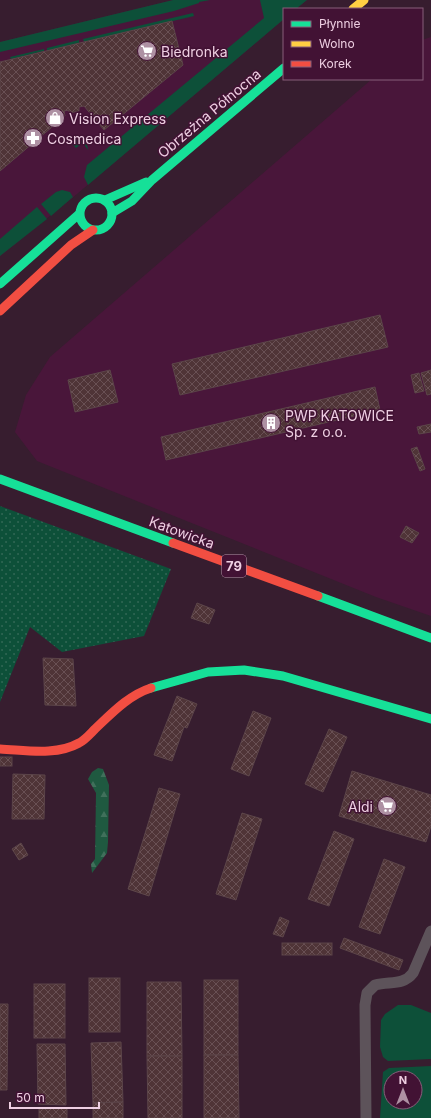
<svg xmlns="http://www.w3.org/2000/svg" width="431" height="1118" viewBox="0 0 431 1118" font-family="Inter,sans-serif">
<defs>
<pattern id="forest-firs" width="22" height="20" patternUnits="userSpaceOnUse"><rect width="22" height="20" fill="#1f5940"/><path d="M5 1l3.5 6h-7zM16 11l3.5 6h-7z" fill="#40705b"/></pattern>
<pattern id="park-dots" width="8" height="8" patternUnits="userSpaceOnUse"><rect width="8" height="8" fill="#0d5039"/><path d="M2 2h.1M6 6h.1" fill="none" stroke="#316855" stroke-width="1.8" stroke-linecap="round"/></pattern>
<pattern id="building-cross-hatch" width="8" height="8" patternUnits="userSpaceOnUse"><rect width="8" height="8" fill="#4f3437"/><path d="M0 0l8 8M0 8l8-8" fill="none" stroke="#695054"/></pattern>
</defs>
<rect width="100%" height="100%" fill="#371d2f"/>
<g fill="#49163a">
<path d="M173 0H307L296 9H284V19L71 199 0 256V42Z"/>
<path d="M431 37V616L376 597 37 461 15 432 26 395 50 357 372 79H422V40Z"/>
</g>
<g fill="#0d5039" fill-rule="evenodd">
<path d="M173 0H210L199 2V3L174 11 0 52V42Z"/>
<path d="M260 0H307L296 9H284V19L88 185 84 177 87 165 264 18Z"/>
<path d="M193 13 194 16 84 42 83 39Z"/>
<path d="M79 40V43L47 51V48Z"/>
<path d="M44 49V51L11 59 10 57Z"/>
<path d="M77 139C83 140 88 143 88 150L83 143 76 148 70 142Z"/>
<path d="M62 190 70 192 73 197 51 216 41 204 56 192Z"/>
<path d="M37 207 47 219 0 256V239Z"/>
<path d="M398 1005H411L431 1013V1059L388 1061 383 1057 380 1047 381 1020 385 1014Z"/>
<path d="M431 1066V1118H380L383 1072 389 1068ZM391 1078H415V1102H391Z"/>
</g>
<path fill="url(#forest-firs)" d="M98 768 103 769 109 785 108 842 107 853 92 873 91 864 95 859 96 793 88 779 92 772Z"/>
<path fill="url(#park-dots)" d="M0 506 171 569 144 636 62 652 30 627 0 702Z"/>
<g fill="url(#building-cross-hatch)" stroke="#5c4549">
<path d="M172 21 183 65 104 130 84 106 79 107V111L69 113V110L64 111 65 116 0 171V62Z"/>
<path d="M380 315 388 347 180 395 172 364Z"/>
<path d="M110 370 118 402 75 412 68 380Z"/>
<path d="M431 370V394L427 395 421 373Z"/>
<path d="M419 373 424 391 415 393 411 375Z"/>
<path d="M375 387 380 410 166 460 161 437Z"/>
<path d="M431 424V432L419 434 417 427Z"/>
<path d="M417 447 425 469 420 471 411 449Z"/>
<path d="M406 526 419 533 412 543 400 537Z"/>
<path d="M197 603 215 610 209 624 191 618Z"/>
<path d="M43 658 73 659 76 706 45 705Z"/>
<path d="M177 696 197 704 187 728 184 727 172 761 154 755Z"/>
<path d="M253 711 271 718 249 776 231 769Z"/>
<path d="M329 729 347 737 323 792 305 784Z"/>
<rect x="0" y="757" width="12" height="9"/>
<path d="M352 771 431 795V826L426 842 339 816Z"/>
<path d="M13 774 45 775 44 819H12Z"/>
<path d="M159 788 180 794 149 896 128 889Z"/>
<path d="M242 813 262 819 236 900 216 894Z"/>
<path d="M334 831 354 839 329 906 308 899Z"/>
<path d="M21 843 28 855 19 860 12 849Z"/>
<path d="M384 859 405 867 380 934 359 927Z"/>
<path d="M280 917 289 921 283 937 273 934Z"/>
<path d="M344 938 403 960 399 970 340 948Z"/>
<rect x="282" y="943" width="50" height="12"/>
<rect x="89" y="978" width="31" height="54"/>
<rect x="204" y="980" width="34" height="75"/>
<path d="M147 982H181L182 1056H147Z"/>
<rect x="34" y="984" width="31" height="54"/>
<path d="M0 1004H8L7 1090H0Z"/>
<path d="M121 1042 123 1102 93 1103 91 1043Z"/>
<path d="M37 1044H65L66 1105 38 1104Z"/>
<path d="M204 1055H238L239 1118H204Z"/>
<path d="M147 1056H182V1118H148Z"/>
<path d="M123 1102V1118H93V1103Z"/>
<path d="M67 1108V1118H39V1109Z"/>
</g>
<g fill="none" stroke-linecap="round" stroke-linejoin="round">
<path stroke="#5d535a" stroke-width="11" d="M366 1118 365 1005 367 993 375 985C390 981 403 986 413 973L431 931"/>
<g stroke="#16e098" stroke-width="9">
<circle cx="96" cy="214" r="16"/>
<path d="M105 200 146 182"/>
<path d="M112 213 132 201 152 180 284 68"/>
<path d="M0 284 79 214"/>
<path d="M0 479 173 543"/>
<path d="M318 596 431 638"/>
<path d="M151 688 208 672 244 670 283 676 431 719"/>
</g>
<path stroke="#ffcf43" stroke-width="9" d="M353 9 364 0"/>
<g stroke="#f24e42" stroke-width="9">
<path d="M0 311 71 245 93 230"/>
<path d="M173 543 318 596"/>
<path d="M0 749C25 750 56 756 79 743 85 740 90 734 95 729 112 713 129 695 151 688"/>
</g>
</g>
<defs>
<symbol id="supermarket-disc" viewBox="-11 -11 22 22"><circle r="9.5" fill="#ae91a3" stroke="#421234"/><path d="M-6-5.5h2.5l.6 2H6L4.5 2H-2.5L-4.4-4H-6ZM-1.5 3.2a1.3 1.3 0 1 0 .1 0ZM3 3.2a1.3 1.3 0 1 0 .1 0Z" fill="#fff"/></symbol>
<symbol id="shop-disc" viewBox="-11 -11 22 22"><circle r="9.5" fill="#ae91a3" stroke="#421234"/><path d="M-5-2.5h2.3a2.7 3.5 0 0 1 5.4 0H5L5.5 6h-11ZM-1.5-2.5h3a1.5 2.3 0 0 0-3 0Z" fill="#fff"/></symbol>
<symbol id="pharmacy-disc" viewBox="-11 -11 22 22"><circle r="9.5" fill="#ae91a3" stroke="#421234"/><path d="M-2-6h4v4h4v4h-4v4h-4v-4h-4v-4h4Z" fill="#fff"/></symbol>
<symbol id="building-disc" viewBox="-11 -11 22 22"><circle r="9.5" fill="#ae91a3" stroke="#421234"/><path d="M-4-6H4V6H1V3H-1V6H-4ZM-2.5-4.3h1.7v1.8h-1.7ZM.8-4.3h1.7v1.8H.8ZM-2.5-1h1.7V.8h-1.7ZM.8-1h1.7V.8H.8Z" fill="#fff"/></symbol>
</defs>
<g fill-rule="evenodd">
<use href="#supermarket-disc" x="136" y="40" width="22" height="22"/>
<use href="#shop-disc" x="44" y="107" width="22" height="22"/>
<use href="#pharmacy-disc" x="22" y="127" width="22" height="22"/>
<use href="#building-disc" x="260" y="412" width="22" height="22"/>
<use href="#supermarket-disc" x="376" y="795" width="22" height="22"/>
</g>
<g text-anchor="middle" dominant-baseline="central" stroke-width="3" stroke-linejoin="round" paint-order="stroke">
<rect fill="#421234" stroke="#ba96ae" stroke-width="1" x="222" y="555" width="24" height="22" rx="3"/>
<g font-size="13" font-weight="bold" fill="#eecfe2">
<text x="234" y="566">79</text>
</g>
<g font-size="14" fill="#eecfe2" stroke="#421234" text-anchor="start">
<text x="161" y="51">Biedronka</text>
<text x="69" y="118">Vision Express</text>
<text x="47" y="138">Cosmedica</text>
<text x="285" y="415">PWP KATOWICE<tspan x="285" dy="16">Sp. z o.o.</tspan></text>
<text x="373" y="806" text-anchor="end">Aldi</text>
</g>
<g font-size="14" fill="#eecfe2" stroke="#421234">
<text transform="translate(209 113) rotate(-40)">Obrzeżna Północna</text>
<text transform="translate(182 532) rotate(20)">Katowicka</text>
</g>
</g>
<rect x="283" y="8" width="140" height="72" fill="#421234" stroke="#875e7a"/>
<rect x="291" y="21" width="20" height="6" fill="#16e098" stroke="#875e7a"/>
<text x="319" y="28" font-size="12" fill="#eecfe2">Płynnie</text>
<rect x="291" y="41" width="20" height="6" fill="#ffcf43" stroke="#875e7a"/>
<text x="319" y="48" font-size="12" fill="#eecfe2">Wolno</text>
<rect x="291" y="61" width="20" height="6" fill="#f24e42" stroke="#875e7a"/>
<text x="319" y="68" font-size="12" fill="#eecfe2">Korek</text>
<g transform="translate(403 1090)"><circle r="19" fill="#421234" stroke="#875e7a"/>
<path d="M0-3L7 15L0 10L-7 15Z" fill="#ae91a3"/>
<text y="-6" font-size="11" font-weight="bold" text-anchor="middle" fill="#eecfe2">N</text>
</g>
<path d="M10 1102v6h89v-6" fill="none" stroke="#eecfe2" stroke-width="2"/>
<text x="16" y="1102" font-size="12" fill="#eecfe2" stroke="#421234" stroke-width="3" paint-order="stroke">50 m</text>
</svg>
